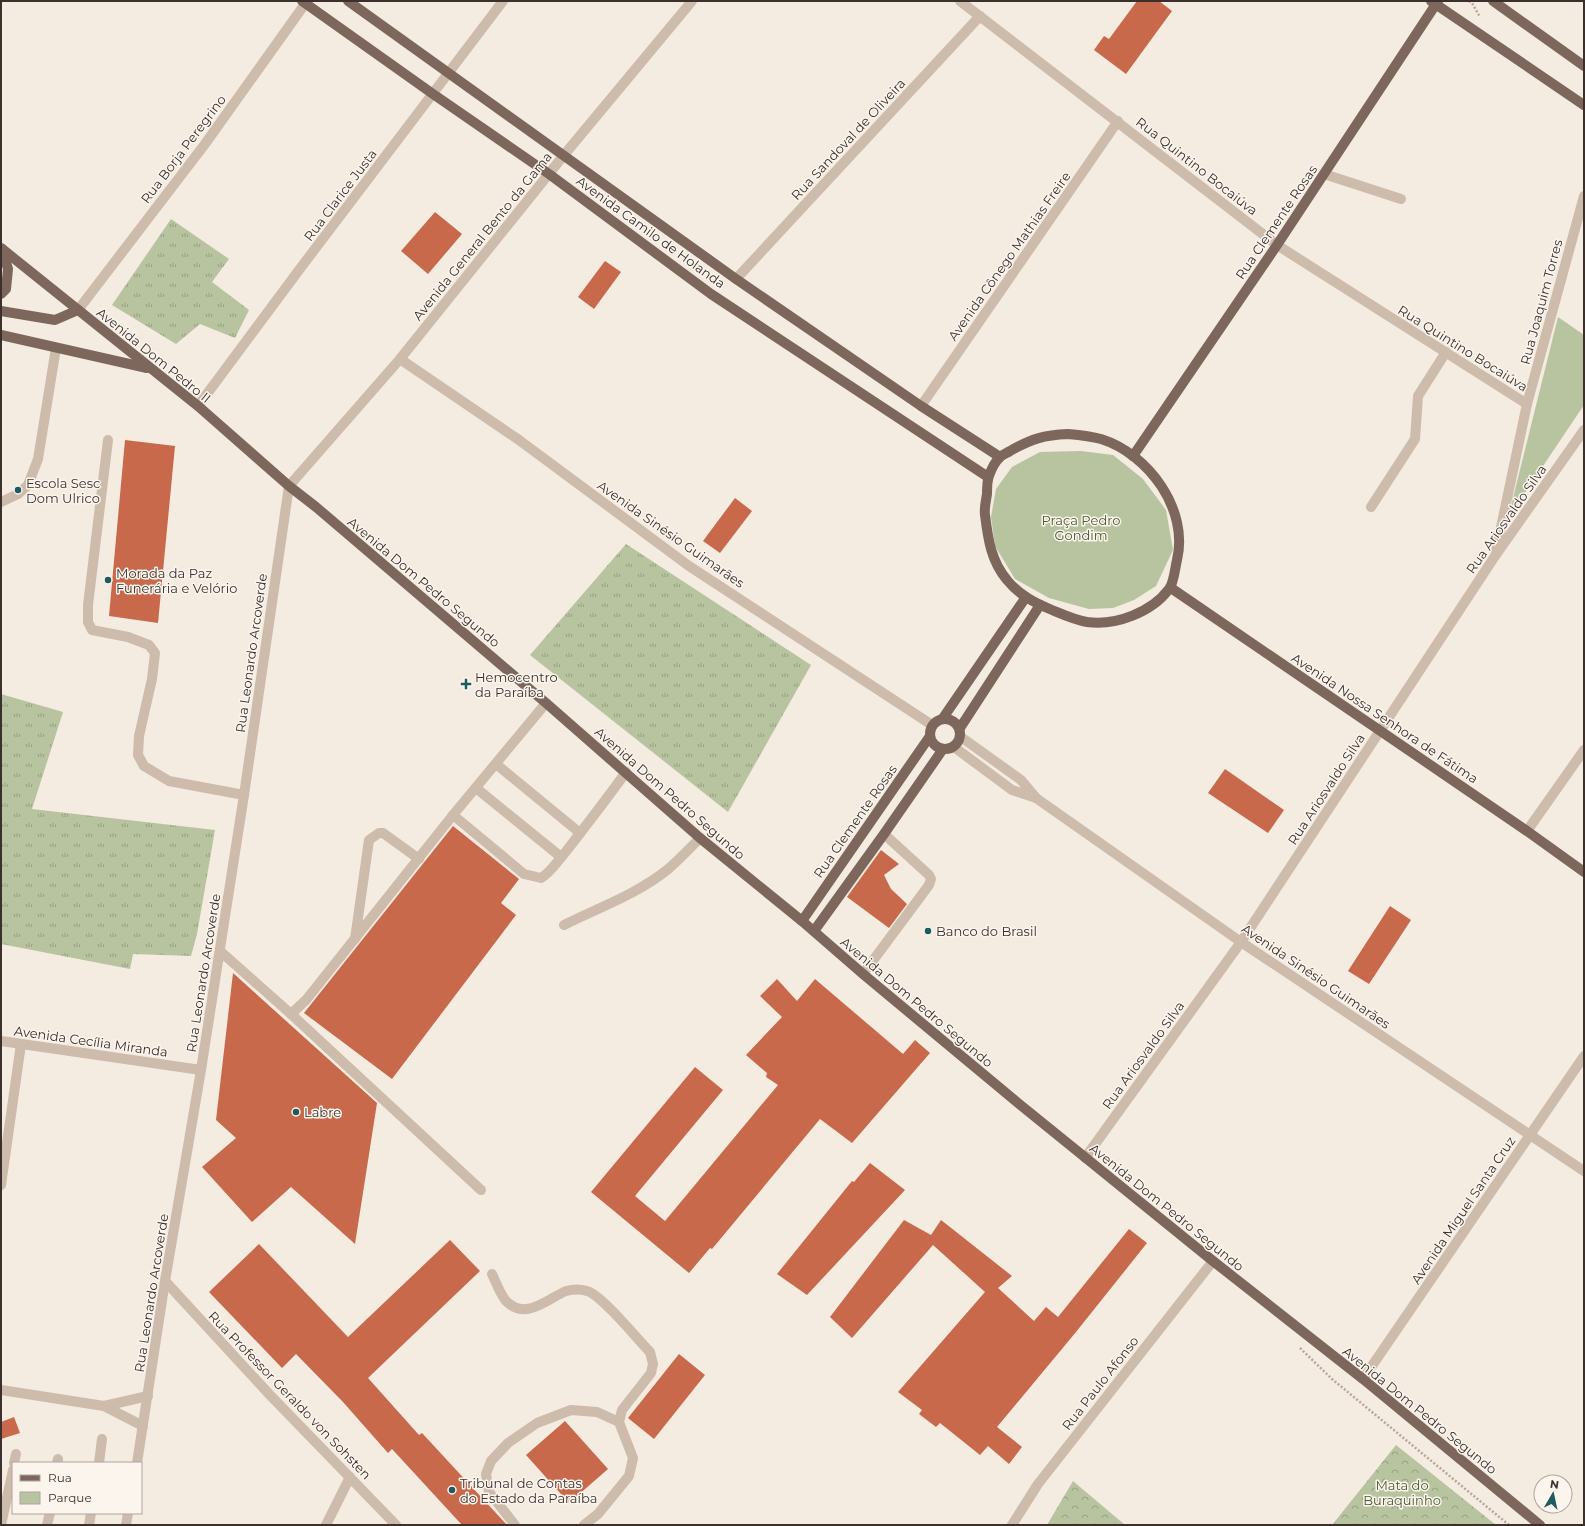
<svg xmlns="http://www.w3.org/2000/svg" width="1585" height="1526" viewBox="0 0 1585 1526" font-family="Montserrat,sans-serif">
<defs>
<pattern id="grass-tufts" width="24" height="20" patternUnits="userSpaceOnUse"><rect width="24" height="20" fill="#b8c4a0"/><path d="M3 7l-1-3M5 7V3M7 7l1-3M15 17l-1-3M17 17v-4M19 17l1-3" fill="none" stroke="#97a083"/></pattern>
<pattern id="forest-crowns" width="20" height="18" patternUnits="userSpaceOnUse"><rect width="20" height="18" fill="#b8c4a0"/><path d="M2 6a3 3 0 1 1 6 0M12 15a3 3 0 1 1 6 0" fill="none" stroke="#97a083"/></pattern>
</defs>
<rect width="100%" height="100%" fill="#f4ebe1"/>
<g fill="url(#grass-tufts)">
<path d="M171 219 229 259 212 282 249 310 235 338 200 324 176 344 112 305Z"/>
<path d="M626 544 811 665 728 812 530 655Z"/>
<path d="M1 694 63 712 32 809 215 830 197 934 191 956 133 954 130 969 1 944Z"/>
</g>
<g fill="url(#forest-crowns)">
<path d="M1396 1445 1496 1525H1332Z"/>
<path d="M1073 1481 1125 1525H1047Z"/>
</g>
<g fill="#b8c4a0">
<path d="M1558 317 1584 335V405L1508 518Z"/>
<path d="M1081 451 1113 455 1143 479 1166 510 1173 550 1156 586 1134 600 1113 608 1089 609 1049 598 1015 579 995 546 991 517 996 489 1012 467 1040 452Z"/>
</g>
<g fill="#c8694b">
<path d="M1137 1H1159L1172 11 1126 74 1094 50 1104 36 1109 39Z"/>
<path d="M435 212 462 234 428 274 401 251Z"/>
<path d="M605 261 621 272 594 309 578 297Z"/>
<path d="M125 440 175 446 158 623 109 616Z"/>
<path d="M735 498 752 511 720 553 703 541Z"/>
<path d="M1225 769 1284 810 1268 833 1208 793Z"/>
<path d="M453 826 519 879 501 903 516 915 392 1079 304 1013Z"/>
<path d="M881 850 899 864 884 875 891 889 907 904 889 928 847 897Z"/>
<path d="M1390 906 1411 920 1369 984 1348 971Z"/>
<path d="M233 973 377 1103 355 1244 291 1187 252 1222 202 1167 236 1138 216 1120Z"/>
<path d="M777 979 797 1001 815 979 903 1054 915 1040 930 1053 852 1143 820 1119 712 1249 710 1248 689 1273 591 1192 695 1067 723 1090 635 1196 665 1221 778 1085 766 1077 767 1073 746 1055 782 1017 760 996Z"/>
<path d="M870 1163 905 1190 807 1295 777 1274 852 1181 854 1182Z"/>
<path d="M904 1220 931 1235 941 1220 1012 1276 998 1288 1034 1321 1046 1307 1058 1317 1129 1229 1147 1243 1076 1332 997 1427 1022 1447 1009 1464 988 1446 980 1455 940 1423 936 1427 919 1414 922 1410 898 1392 985 1292 933 1245 852 1338 830 1317Z"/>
<path d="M450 1240 480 1271 368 1378 419 1435 422 1433 507 1525H462L392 1449 388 1453 343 1402 296 1354 282 1368 209 1292 259 1244 348 1337Z"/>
<path d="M679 1354 705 1375 654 1439 628 1418Z"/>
<path d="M14 1417 20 1433 1 1439V1422Z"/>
<path d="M565 1421 608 1469 569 1503 526 1455Z"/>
</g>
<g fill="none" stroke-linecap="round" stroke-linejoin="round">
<g stroke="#b9a596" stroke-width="2.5" stroke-dasharray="2 2" stroke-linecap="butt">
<path d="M1469 1 1472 3 1480 17"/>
<path d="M1300 1348 1332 1379 1509 1525"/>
</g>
<g stroke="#cdbbac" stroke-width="10">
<path d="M960 1 1277 245 1527 404"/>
<path d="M1324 174 1401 199"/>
<path d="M736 279 980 16"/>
<path d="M78 310 205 144 307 1"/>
<path d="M400 359 519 440 689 566 932 725"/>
<path d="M198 406 299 270 503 1"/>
<path d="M921 406 1118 121"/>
<path d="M108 440 88 605V622L92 630 128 637 149 645 155 653 152 679 139 736 138 755 144 766 169 781 244 795"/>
<path d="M1 502 18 494 28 485 38 459 56 348"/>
<path d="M1371 507 1415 439 1418 396 1446 352"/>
<path d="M1496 551 1527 404 1584 196"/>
<path d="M961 737 1021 780 1036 798"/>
<path d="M954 747 1012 790 1036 798 1241 942 1584 1171"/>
<path d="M496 764 580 833"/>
<path d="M476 788 561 857"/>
<path d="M453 815 524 874 541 878C550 873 557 862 564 854 585 827 606 800 626 772"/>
<path d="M1527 831 1584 750"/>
<path d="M564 925C598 908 637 894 667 870 679 860 689 849 700 838"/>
<path d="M355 939 369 840 379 833H383L419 859"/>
<path d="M220 951 291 1014 306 1000 453 815 546 703"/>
<path d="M863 974 929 885 931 879 929 875 884 834"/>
<path d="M291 1014 481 1190"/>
<path d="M1 1041 201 1070"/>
<path d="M1085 1158 1241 942 1495 556 1584 430"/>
<path d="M1 1185 21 1044"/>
<path d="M492 1274C496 1282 500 1294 506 1301 526 1321 547 1299 566 1291 573 1289 581 1289 587 1291 602 1295 638 1340 650 1352L653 1364 651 1373 622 1410 619 1422 633 1458 629 1476 598 1514 584 1525"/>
<path d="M165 1281 269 1394 396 1525"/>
<path d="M1363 1379 1584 1056"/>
<path d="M1 1390 104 1406 143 1426"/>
<path d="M104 1406 148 1396"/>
<path d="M14 1463 16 1454"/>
<path d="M57 1463 58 1459"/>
<path d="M99 1463 102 1439"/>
<path d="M137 1463 165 1281 201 1070 244 795 289 486 400 359 564 155 692 1"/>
<path d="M1 1525 13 1470"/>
<path d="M47 1525 50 1513"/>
<path d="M89 1525 91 1513"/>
<path d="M126 1525 128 1513"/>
<path d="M326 1525 350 1477"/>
<path d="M515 1525 489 1492 486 1474 491 1461 508 1443 537 1423 571 1410 597 1412 619 1422"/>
<path d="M1012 1525 1038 1484 1213 1261"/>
</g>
<g stroke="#7d675c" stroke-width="10">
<path d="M302 1 433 94 549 174 711 294 988 477"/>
<path d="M348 1 736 279 921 406 1000 457"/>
<path d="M1431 1 1584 105"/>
<path d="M1493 1 1584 66"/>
<path d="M1 248 198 406 289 486 316 507 546 703 700 838 802 921 863 974 1018 1103 1213 1261 1363 1379 1540 1525"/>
<path d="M1 294 6 289 8 269 2 249"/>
<path d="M1 311 55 320 78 310"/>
<path d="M1 335 147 368"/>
<path d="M1068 434C1079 435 1090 436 1101 439 1149 454 1189 510 1177 560 1175 568 1174 583 1169 589 1152 612 1116 626 1087 622 1075 620 1064 615 1052 610 1035 603 1019 595 1007 580 991 561 988 539 985 515 984 508 986 501 987 494 987 488 987 481 989 476 991 470 995 462 1000 457 1002 455 1007 453 1010 451 1031 439 1044 435 1068 434Z"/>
<path d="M1133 456 1277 245 1438 1"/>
<path d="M1171 588 1527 831 1584 872"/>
<path d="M943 718 1026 597"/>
<circle cx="945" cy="734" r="15"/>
<path d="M960 728 1040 605"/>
<path d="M802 921 930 736"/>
<path d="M814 931 884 834 943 749"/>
</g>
</g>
<g fill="#1f5a5e" stroke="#fbf5ee" stroke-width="1.5">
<circle cx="18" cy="490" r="4"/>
<circle cx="108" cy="580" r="4"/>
<path d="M464 678h4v4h4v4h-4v4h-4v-4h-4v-4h4z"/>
<circle cx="928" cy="931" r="4"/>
<circle cx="296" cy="1112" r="4"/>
<circle cx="452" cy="1490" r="4"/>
</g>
<g text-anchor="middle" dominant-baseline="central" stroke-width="3" stroke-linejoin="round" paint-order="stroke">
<g font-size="13" fill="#3b302b" stroke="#fbf5ee">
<text transform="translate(848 139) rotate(-47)">Rua Sandoval de Oliveira</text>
<text transform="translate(183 149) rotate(-53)">Rua Borja Peregrino</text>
<text transform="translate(1197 166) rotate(38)">Rua Quintino Bocaiúva</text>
<text transform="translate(340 195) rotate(-53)">Rua Clarice Justa</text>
<text transform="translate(1276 222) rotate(-56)">Rua Clemente Rosas</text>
<text transform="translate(651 232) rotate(36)">Avenida Camilo de Holanda</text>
<text transform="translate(482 236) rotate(-51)">Avenida General Bento da Gama</text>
<text transform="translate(1009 256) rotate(-55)">Avenida Cônego Mathias Freire</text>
<text transform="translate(1541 302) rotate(-75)">Rua Joaquim Torres</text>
<text transform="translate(1463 348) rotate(32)">Rua Quintino Bocaiúva</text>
<text transform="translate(154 355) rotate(39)">Avenida Dom Pedro II</text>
<text transform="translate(1506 519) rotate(-55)">Rua Ariosvaldo Silva</text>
<text transform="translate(671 534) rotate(35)">Avenida Sinésio Guimarães</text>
<text transform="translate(424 582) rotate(40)">Avenida Dom Pedro Segundo</text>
<text transform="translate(251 653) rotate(-82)">Rua Leonardo Arcoverde</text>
<text transform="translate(1385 718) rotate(34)">Avenida Nossa Senhora de Fátima</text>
<text transform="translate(1326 789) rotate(-57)">Rua Ariosvaldo Silva</text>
<text transform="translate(670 793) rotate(41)">Avenida Dom Pedro Segundo</text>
<text transform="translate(855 821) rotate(-55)">Rua Clemente Rosas</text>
<text transform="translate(203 973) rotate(-81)">Rua Leonardo Arcoverde</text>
<text transform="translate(1316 976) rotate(34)">Avenida Sinésio Guimarães</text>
<text transform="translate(917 1002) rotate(40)">Avenida Dom Pedro Segundo</text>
<text transform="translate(91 1041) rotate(8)">Avenida Cecília Miranda</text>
<text transform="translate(1143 1055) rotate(-54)">Rua Ariosvaldo Silva</text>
<text transform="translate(1167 1207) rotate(39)">Avenida Dom Pedro Segundo</text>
<text transform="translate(1463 1210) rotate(-56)">Avenida Miguel Santa Cruz</text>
<text transform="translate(151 1293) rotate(-81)">Rua Leonardo Arcoverde</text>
<text transform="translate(1100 1383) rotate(-52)">Rua Paulo Afonso</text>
<text transform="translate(290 1395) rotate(46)">Rua Professor Geraldo von Sohsten</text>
<text transform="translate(1420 1410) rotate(39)">Avenida Dom Pedro Segundo</text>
</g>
<g font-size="13" fill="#3b302b" stroke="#fbf5ee" text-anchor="start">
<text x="26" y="483">Escola Sesc<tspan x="26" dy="15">Dom Ulrico</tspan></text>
<text x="116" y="573">Morada da Paz<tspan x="116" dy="15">Funerária e Velório</tspan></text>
<text x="475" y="677">Hemocentro<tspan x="475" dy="15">da Paraíba</tspan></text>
<text x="936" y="931">Banco do Brasil</text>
<text x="304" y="1112">Labre</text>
<text x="460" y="1483">Tribunal de Contas<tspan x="460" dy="15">do Estado da Paraíba</tspan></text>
</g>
<g font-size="13" fill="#4a5a2e" stroke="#fbf5ee">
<text x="1081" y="520">Praça Pedro<tspan x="1081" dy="15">Gondim</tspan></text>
<text x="1402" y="1485">Mata do<tspan x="1402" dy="15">Buraquinho</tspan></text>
</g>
</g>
<rect width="1585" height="1526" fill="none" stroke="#3b302b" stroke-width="4"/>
<rect x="12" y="1462" width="130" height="52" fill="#fbf5ee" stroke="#aea6a0"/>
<rect x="20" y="1475" width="20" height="6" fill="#7d675c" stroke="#aea6a0"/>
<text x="48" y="1482" font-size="12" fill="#3b302b">Rua</text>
<rect x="20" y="1492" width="20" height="12" fill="#b8c4a0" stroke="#aea6a0"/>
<text x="48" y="1502" font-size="12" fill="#3b302b">Parque</text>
<g transform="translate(1553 1494) rotate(9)"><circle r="19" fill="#fbf5ee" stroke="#aea6a0"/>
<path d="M0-3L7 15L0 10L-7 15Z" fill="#1f5a5e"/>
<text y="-6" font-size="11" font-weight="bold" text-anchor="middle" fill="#3b302b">N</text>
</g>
</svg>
